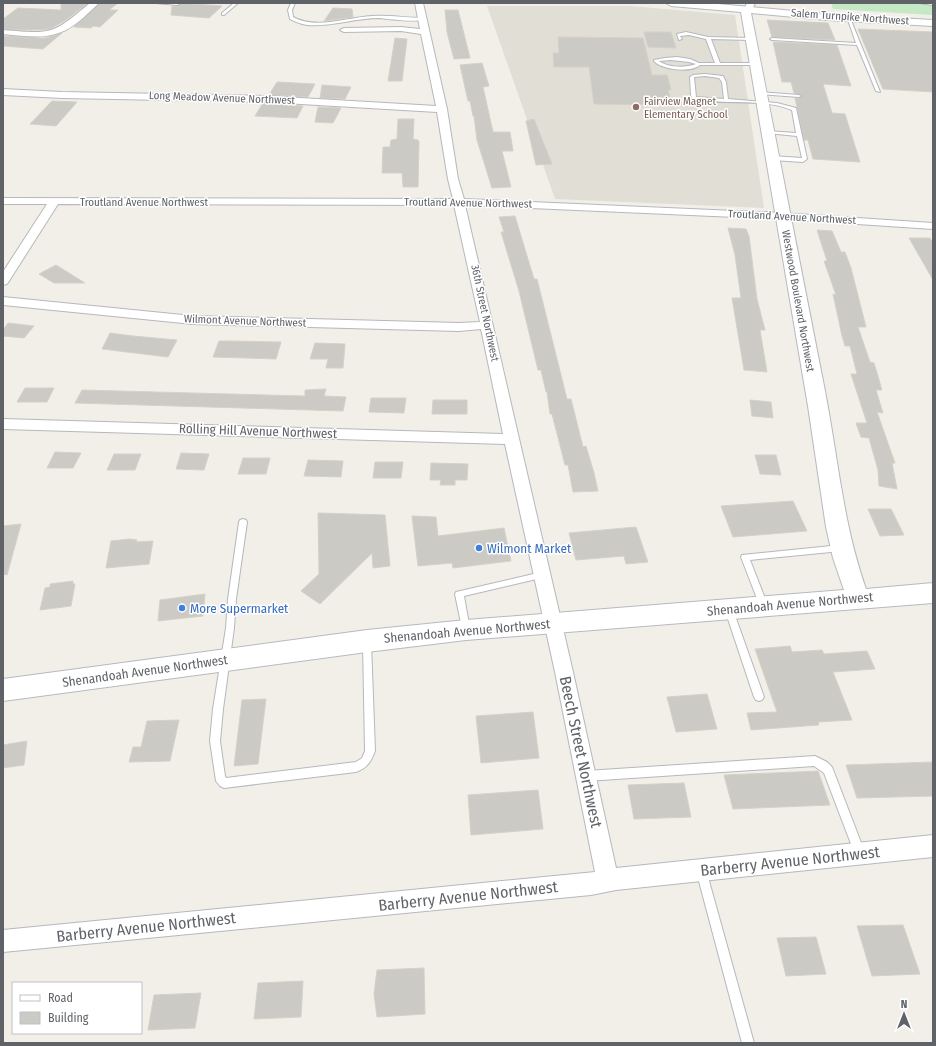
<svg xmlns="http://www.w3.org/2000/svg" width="936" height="1046" viewBox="0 0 936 1046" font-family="'Fira Sans Condensed',sans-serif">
<rect width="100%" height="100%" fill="#f1efe8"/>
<path fill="#e1ded6" d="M487 6H630L735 15 764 208 555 199Z"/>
<path fill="#c5e8c5" d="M831 3H933V15L833 9Z"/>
<g fill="#cccac5" stroke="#d6d1c6">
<path d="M61 3H88L66 20 50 29 32 30 3 29V19L18 8 61 10Z"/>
<path d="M100 3H118L109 10H118L100 27 93 26 91 28 74 27Z"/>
<path d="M180 3H181L222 6 209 18 171 15 172 6H178Z"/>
<path d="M333 8 352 9 353 17 324 21Z"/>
<path d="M445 10H458L470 58 454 59 447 32Z"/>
<path d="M767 20 828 23 835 40 772 37Z"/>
<path d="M858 29 933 32V92L883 89Z"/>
<path d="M644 32H671L676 48 648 47Z"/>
<path d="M62 33 43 49 3 46V36L36 38H46Z"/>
<path d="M558 37 643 38 652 75H667L671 90H668L672 105 594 104 589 67H554L553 53H559Z"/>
<path d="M395 38 407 39 402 81H388Z"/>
<path d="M773 42 837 45 851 86 823 84 832 113 845 114 860 162 813 159 808 140H804L795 98H800L802 95 794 93 791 82H782Z"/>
<path d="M482 63 489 86 483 87 493 132H510L513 151H502L511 187 492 188 477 140 474 116H473L470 101H468L460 65Z"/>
<path d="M277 82 315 84 308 97 269 95Z"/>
<path d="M322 85 351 87 345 99 320 98Z"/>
<path d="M52 101 77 102 56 126 30 124Z"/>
<path d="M263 103 267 104 303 106 297 118 255 116Z"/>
<path d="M318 107 341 108 333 123 315 122Z"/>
<path d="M398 119H414L413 139 418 140 419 142 418 187H403L402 173H382L383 147H390L391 140 397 139Z"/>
<path d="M534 119 552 164 536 165 526 121Z"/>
<path d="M515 216 534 279H537L567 399H571L583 447 586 446 594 473 598 491 573 492 568 465H565L552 414H550L547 392H546L541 370H538L519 291 501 232H504L499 217Z"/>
<path d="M728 228 746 229 749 236 757 299 765 330H760L767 372 744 370 732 298H741L735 255Z"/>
<path d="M817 230 832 231 841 252H845L851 268 866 327H858L870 362 874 363 882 390H876L883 413 877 412 895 463H892L897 489 879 486 878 470 869 438 861 437 856 423H867L851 374H857L850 346H845L842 336 833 294 836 295 824 261H827Z"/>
<path d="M909 238H930L933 243V280Z"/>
<path d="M56 265 85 283H54L39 274Z"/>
<path d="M8 323 34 326 24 338 3 336V330Z"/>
<path d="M110 333 133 336 177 340 168 357 102 349Z"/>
<path d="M219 341H230L281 342 276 359 213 357Z"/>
<path d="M315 343 345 344 343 368H326L328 359H310Z"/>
<path d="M25 388H54L47 402H17Z"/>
<path d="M326 389 324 396 346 397 343 411 75 403 82 390 305 396V390Z"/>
<path d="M371 398H406L404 413 369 412Z"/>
<path d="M433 400H467V414H432Z"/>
<path d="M750 400 771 402 773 418 752 416Z"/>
<path d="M55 452 81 453 73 468H47Z"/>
<path d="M181 453 209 454 204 470 176 469Z"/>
<path d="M114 454H141L135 470H107Z"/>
<path d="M755 455H776L781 475 760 474Z"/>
<path d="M243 458H270L266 474H238Z"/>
<path d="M308 460 343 461 341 477 304 476Z"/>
<path d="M375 462H403L401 478H373Z"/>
<path d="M431 463 468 464 467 480H455V485H440L441 480H430Z"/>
<path d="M793 501 807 531 733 537 721 506Z"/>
<path d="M868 509H891L904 535 880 536Z"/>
<path d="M318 513 385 515 390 566 373 568 372 553 320 604 301 591 319 574Z"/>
<path d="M412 516 436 517 438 536 504 528 511 561 453 568 452 563 418 566Z"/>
<path d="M21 524 7 575 3 574V526Z"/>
<path d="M636 527 648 562 626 564 624 556 576 560 569 533Z"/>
<path d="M130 539 137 540 136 542 153 541 149 564 106 568 111 541Z"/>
<path d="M73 581V584H75L71 606 40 610 45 588 50 587V584Z"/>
<path d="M205 594 203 616 158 621 160 600Z"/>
<path d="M790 646 792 652 822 650 824 654 867 651 875 669 833 672 852 720 818 722 819 725 751 730 747 713 777 712 755 649Z"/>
<path d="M707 694 717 729 676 732 667 697Z"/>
<path d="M266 699 258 764 234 766 242 700Z"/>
<path d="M533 712 539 758 481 763 476 716Z"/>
<path d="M179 720 170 761 129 762 133 747H141L147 721Z"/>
<path d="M27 741 24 765 3 768V745Z"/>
<path d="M933 762V796L857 798 846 765Z"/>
<path d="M818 771 830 805 733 809 724 775Z"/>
<path d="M684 783 691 817 634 819 628 785Z"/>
<path d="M538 790 543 829 471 835 468 795Z"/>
<path d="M903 925 920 974 872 976 857 926Z"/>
<path d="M816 937 826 974 786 976 777 938Z"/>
<path d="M424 968 425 1014 377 1017 374 994 377 970Z"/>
<path d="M303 981 301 1017 254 1019 258 983Z"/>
<path d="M201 993 195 1028 148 1030 154 995Z"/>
</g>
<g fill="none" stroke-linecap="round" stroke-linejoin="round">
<defs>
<g id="lane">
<path d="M156 3H178L179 4 177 5Z"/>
<path d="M234 3H238L224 15H222V13Z"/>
<path d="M291 3H295L292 10 293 17C317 30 347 17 373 16 390 15 406 18 423 18L425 19C417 23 389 19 379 18 355 18 331 27 307 25 301 24 295 22 290 19L288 10Z"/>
<path d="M919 3H933V5Z"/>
<path d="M847 17 850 18 880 92 876 91 857 45 772 40 770 39 772 38 856 43Z"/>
<path d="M686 32 708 37 752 38 751 40 711 39 720 63H755L757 64 755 65H700C691 73 662 70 654 61V60L665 58 677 57 690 59 699 63H715L706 39 689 35 680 36 682 39 679 40 677 34ZM671 60 689 62 696 64C685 68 668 68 659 61Z"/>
<path d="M705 74 723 76 726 82 728 99 777 103 796 108 807 159 803 162 772 160 769 158 772 156 802 158 797 136 767 133 765 132 767 131 796 133 792 110C761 97 724 106 692 99L691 95 690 77 693 75ZM705 76 719 78 722 82 724 99 696 97 694 77Z"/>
<path d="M760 92 799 95 801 96 799 97 758 94V93Z"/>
<path d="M243 519 246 520 247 522 236 599 234 628 223 709 220 741 225 776 226 778 356 762 362 758 365 751 363 643 364 640 367 639 370 640 371 643 375 751C371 762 367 768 356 772L224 788 220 786 216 781 210 741 213 709 226 628 228 599 239 522 240 520Z"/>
<path d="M841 545 844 546 845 548 844 550 841 551 750 560 768 606 767 609 764 610 761 609 741 557 742 555Z"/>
<path d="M542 572 545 573 546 575 545 577 464 596 470 630 469 633 466 634 463 633 455 594 456 592Z"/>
<path d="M729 606 732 607 733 610 764 697 762 700 759 701 756 700 754 697 725 610 726 607Z"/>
<path d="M815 756 827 762 832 767 865 853 864 857 860 858 856 857 824 773 814 766 586 781 582 779 581 776 582 773 586 771Z"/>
<path d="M701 865 705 866 706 870 754 1043H742L696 870 697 866Z"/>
</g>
<g id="street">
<path d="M90 3H99C94 8 88 13 83 18 56 42 36 37 3 34V30C52 34 52 35 90 3Z"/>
<path d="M415 3H423L447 109 458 179 464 199 782 213 933 223V229L782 219 465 205 573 672 616 868 933 835V857L616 890 591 895 3 952V930L595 872 555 672 505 444 3 429V419L503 434 481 329 459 331 193 324 3 305V297L193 316 459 323 480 322 454 205 58 204 9 281 7 284 3 285V272L47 204H3V198L453 199 448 179 437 112 267 102 62 98 3 95V89L62 92 267 96 436 106 421 34 401 31 344 32 340 30 344 28 401 27 420 29Z"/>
<path d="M747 3H755L751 12H748L744 10Z"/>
</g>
<path id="secondary" d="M666 3H707L827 14 933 20V26L827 20 751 13C776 139 800 265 825 391 838 458 843 524 866 589L933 583V603L466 640 367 652 3 701V679L367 630 466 620 844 590 833 558 826 527 808 406 741 12 671 6Z"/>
</defs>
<use href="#lane" stroke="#b5b8bc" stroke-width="2"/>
<use href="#street" stroke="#b5b8bc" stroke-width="2"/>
<use href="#secondary" stroke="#b6babf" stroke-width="2"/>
<use href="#lane" fill="#fff" fill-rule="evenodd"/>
<use href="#street" fill="#fff" fill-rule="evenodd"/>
<use href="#secondary" fill="#fff" fill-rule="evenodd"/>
</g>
<circle fill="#8d6e63" stroke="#fff" stroke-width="1.5" cx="636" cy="107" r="4"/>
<g fill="#3f7fe0" stroke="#fff" stroke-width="1.5">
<circle cx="479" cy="548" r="4"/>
<circle cx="182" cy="608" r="4"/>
</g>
<g text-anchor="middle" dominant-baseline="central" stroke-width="3" stroke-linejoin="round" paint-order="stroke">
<g font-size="11" fill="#5f6368" stroke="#fff">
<text transform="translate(850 17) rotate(4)">Salem Turnpike Northwest</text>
<text transform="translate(222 98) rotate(2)">Long Meadow Avenue Northwest</text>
<text x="144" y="202">Troutland Avenue Northwest</text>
<text transform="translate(468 203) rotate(1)">Troutland Avenue Northwest</text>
<text transform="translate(792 217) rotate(3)">Troutland Avenue Northwest</text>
<text transform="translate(798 301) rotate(80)">Westwood Boulevard Northwest</text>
<text transform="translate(485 313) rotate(78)">36th Street Northwest</text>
<text transform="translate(245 321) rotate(2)">Wilmont Avenue Northwest</text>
</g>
<g font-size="11" fill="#785e54" stroke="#fff" text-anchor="start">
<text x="644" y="101">Fairview Magnet<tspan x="644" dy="13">Elementary School</tspan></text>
</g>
<g font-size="13" fill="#5f6368" stroke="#fff">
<text transform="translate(258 431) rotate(2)">Rolling Hill Avenue Northwest</text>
<text transform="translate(790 604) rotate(-5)">Shenandoah Avenue Northwest</text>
<text transform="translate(467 631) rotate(-5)">Shenandoah Avenue Northwest</text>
<text transform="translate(145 671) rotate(-8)">Shenandoah Avenue Northwest</text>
</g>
<g font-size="13" fill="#366cbe" stroke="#fff" text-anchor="start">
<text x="487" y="548">Wilmont Market</text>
<text x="190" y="608">More Supermarket</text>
</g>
<g font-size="16" fill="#5f6368" stroke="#fff">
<text transform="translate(581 752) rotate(78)">Beech Street Northwest</text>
<text transform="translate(790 861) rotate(-6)">Barberry Avenue Northwest</text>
<text transform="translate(468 896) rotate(-6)">Barberry Avenue Northwest</text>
<text transform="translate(146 927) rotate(-6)">Barberry Avenue Northwest</text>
</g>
</g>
<rect width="936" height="1046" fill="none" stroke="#5f6368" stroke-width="8"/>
<rect x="12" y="982" width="130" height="52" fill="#ffffff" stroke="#bfc1c3"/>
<rect x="20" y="995" width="20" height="6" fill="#ffffff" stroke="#bfc1c3"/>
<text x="48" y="1002" font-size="12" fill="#5f6368">Road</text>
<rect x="20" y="1012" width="20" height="12" fill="#cccac5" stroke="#bfc1c3"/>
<text x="48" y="1022" font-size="12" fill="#5f6368">Building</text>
<g transform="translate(904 1014)" stroke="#ffffff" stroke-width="3" paint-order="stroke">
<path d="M0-3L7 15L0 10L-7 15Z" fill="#5f6368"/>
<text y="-6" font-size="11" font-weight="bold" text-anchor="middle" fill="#5f6368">N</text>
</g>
</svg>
